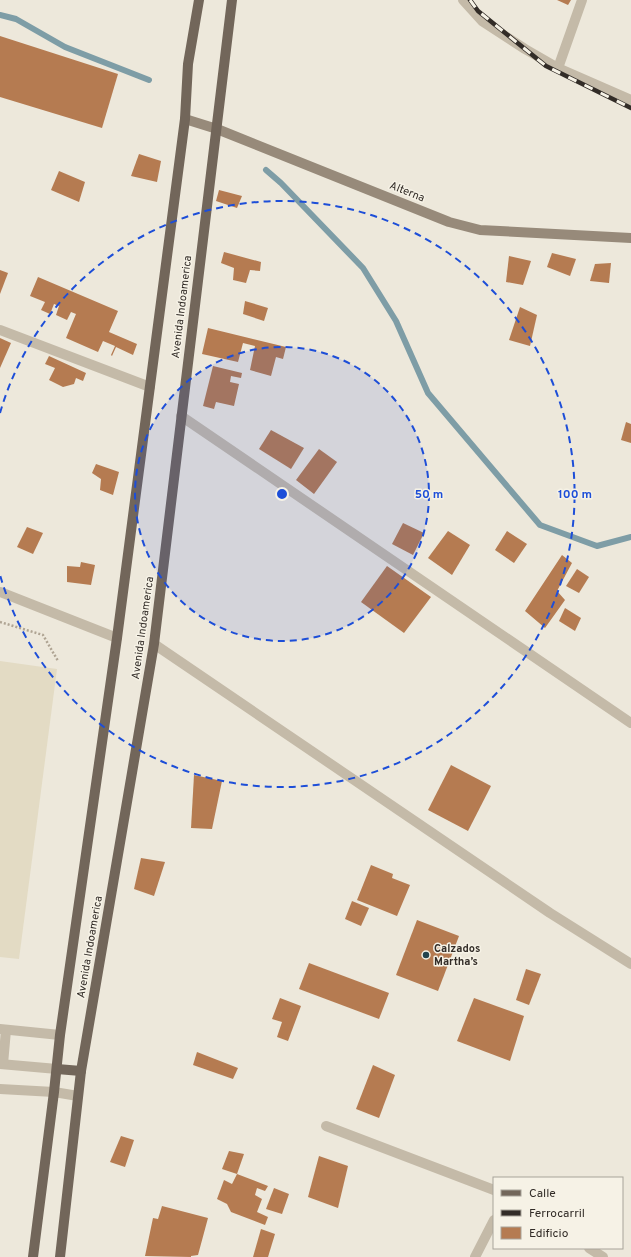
<svg xmlns="http://www.w3.org/2000/svg" width="631" height="1257" viewBox="0 0 631 1257" font-family="Overpass,sans-serif">
<rect width="100%" height="100%" fill="#ede8db"/>
<path fill="#e3dbc4" d="M0 661 57 669 19 959 0 957Z"/>
<g fill="none" stroke-linecap="round" stroke-linejoin="round">
<g stroke="#7e9da6" stroke-width="6">
<path d="M0 15 16 19 65 47 149 80"/>
<path d="M266 170 281 183 363 268 396 321 428 393 540 525 597 546 631 537"/>
</g>
</g>
<g fill="#b57b51">
<path d="M557 0H571L568 5Z"/>
<path d="M0 36 118 74 102 128 0 97Z"/>
<path d="M139 154 161 161 157 182 131 176Z"/>
<path d="M59 171 85 182 79 202 51 190Z"/>
<path d="M219 190 242 196 237 208 216 201Z"/>
<path d="M224 252 261 262 260 271 250 270 246 283 233 280 234 268 221 263Z"/>
<path d="M552 253 576 259 570 276 547 267Z"/>
<path d="M509 256 531 261 523 285 506 282Z"/>
<path d="M611 263 609 283 590 281 595 264Z"/>
<path d="M0 270 8 273 0 294Z"/>
<path d="M38 277 118 311 109 332 137 344 133 355 116 347 112 356 111 355 115 346 103 341 98 352 66 338 76 314 71 312 67 320 56 315 59 306 54 304 50 314 41 310 45 302 30 296Z"/>
<path d="M245 301 268 308 264 321 243 314Z"/>
<path d="M520 307 537 315 530 346 509 340Z"/>
<path d="M208 328 286 347 283 359 276 357 271 376 250 370 255 346 243 343 238 362 202 354Z"/>
<path d="M0 338 11 343 0 368Z"/>
<path d="M49 356 86 373 83 381 76 378 74 384 63 387 49 380 55 368 45 364Z"/>
<path d="M213 366 242 373 241 378 231 376 230 382 239 384 234 406 216 402 214 409 203 406Z"/>
<path d="M626 422 631 424V443L621 440Z"/>
<path d="M271 430 304 448 291 469 259 449Z"/>
<path d="M319 449 337 462 314 494 296 480Z"/>
<path d="M96 464 119 472 113 495 100 490 101 479 92 473Z"/>
<path d="M403 523 424 533 413 555 392 544Z"/>
<path d="M27 527 43 533 33 554 17 547Z"/>
<path d="M448 531 470 545 452 575 428 558Z"/>
<path d="M507 531 527 544 514 563 495 550Z"/>
<path d="M562 555 572 563 557 591 565 600 545 628 525 611Z"/>
<path d="M81 562 95 565 91 585 67 582V566L80 567Z"/>
<path d="M387 566 431 597 404 633 361 602Z"/>
<path d="M577 569 589 577 579 593 566 586Z"/>
<path d="M565 608 581 618 575 631 559 621Z"/>
<path d="M451 765 491 786 468 831 428 810Z"/>
<path d="M194 775 222 781 212 829 191 828Z"/>
<path d="M141 858 165 862 154 896 134 889Z"/>
<path d="M371 865 393 874 392 878 410 885 397 916 357 900Z"/>
<path d="M352 901 369 908 361 926 345 919Z"/>
<path d="M417 920 459 936 438 991 396 975Z"/>
<path d="M309 963 389 993 379 1019 299 989Z"/>
<path d="M526 969 541 974 529 1005 516 1000Z"/>
<path d="M280 998 301 1006 288 1041 277 1037 282 1022 272 1019Z"/>
<path d="M474 998 524 1016 510 1061 457 1041Z"/>
<path d="M197 1052 238 1068 233 1079 193 1065Z"/>
<path d="M373 1065 395 1075 379 1118 356 1109Z"/>
<path d="M121 1136 134 1140 125 1167 110 1162Z"/>
<path d="M229 1151 244 1154 237 1174 222 1169Z"/>
<path d="M319 1156 348 1166 338 1208 308 1197Z"/>
<path d="M237 1174 268 1186 265 1191 257 1188 255 1195 262 1199 257 1212 268 1217 265 1225 231 1212 227 1204 217 1199 224 1180 232 1184Z"/>
<path d="M274 1188 289 1194 282 1214 266 1209Z"/>
<path d="M162 1206 208 1218 198 1255 191 1256V1257L145 1256 153 1218 158 1219Z"/>
<path d="M261 1229 275 1234 268 1257H253Z"/>
</g>
<g fill="none" stroke-linecap="round" stroke-linejoin="round">
<path stroke="#afa493" stroke-width="2.5" stroke-dasharray="2 2" stroke-linecap="butt" d="M0 622 43 635 58 661"/>
<g stroke="#c4baa8" stroke-width="10">
<path d="M0 1029 60 1035"/>
<path d="M0 1064 57 1069"/>
<path d="M3 1064 6 1030"/>
</g>
<g stroke="#c4baa8" stroke-width="10">
<path d="M463 0 482 21 525 49 558 68 631 100"/>
<path d="M558 68 582 0"/>
<path d="M0 330 150 387"/>
<path d="M181 416 631 723"/>
<path d="M0 592 117 638"/>
<path d="M154 644 550 913 631 964"/>
<path d="M0 1089 54 1092 78 1096"/>
<path d="M326 1126 494 1190"/>
<path d="M589 1248 603 1257"/>
<path d="M475 1257 494 1220"/>
</g>
<path stroke="#978a7a" stroke-width="10" d="M185 119 217 129 449 222 480 230 631 238"/>
<g stroke="#72665a" stroke-width="10">
<path d="M57 1069 81 1071"/>
<path d="M33 1257 54 1092 60 1035 117 638 185 119 188 64 199 0"/>
<path d="M60 1257 81 1071 154 644 232 0"/>
</g>
<defs>
<path id="rail" d="M470 0 478 11 546 66 631 108"/>
</defs>
<use href="#rail" stroke="#322c27" stroke-width="4.5"/>
<use href="#rail" stroke="#f6f2e6" stroke-width="3" stroke-dasharray="9" stroke-linecap="butt"/>
</g>
<circle cx="282" cy="494" r="147" fill="#1d4ed8" fill-opacity=".12"/>
<g fill="none" stroke="#1d4ed8" stroke-width="2" stroke-dasharray="7 5">
<circle cx="282" cy="494" r="147"/>
<path d="M0 413A293 293 0 1 1 0 575"/>
</g>
<circle fill="#23434d" stroke="#f6f2e6" stroke-width="1.5" cx="426" cy="955" r="4"/>
<g text-anchor="middle" dominant-baseline="central" stroke-width="3" stroke-linejoin="round" paint-order="stroke">
<g font-size="11" fill="#322c27" stroke="#f6f2e6">
<text transform="translate(407 192) rotate(22)">Alterna</text>
<text transform="translate(182 307) rotate(-83)">Avenida Indoamerica</text>
<text transform="translate(143 628) rotate(-82)">Avenida Indoamerica</text>
<text transform="translate(90 947) rotate(-80)">Avenida Indoamerica</text>
</g>
<g font-size="11" font-weight="bold" fill="#322c27" stroke="#f6f2e6" text-anchor="start">
<text x="434" y="949">Calzados<tspan x="434" dy="13">Martha’s</tspan></text>
</g>
</g>
<circle cx="282" cy="494" r="6" fill="#1d4ed8" stroke="#f6f2e6" stroke-width="2"/>
<g font-size="12" text-anchor="middle" font-weight="bold" fill="#1d4ed8" stroke="#f6f2e6" stroke-width="3" stroke-linejoin="round" paint-order="stroke">
<text x="429" y="498">50 m</text>
<text x="575" y="498">100 m</text>
</g>
<rect x="493" y="1177" width="130" height="72" fill="#f6f2e6" stroke="#a8a39a"/>
<rect x="501" y="1190" width="20" height="6" fill="#72665a" stroke="#a8a39a"/>
<text x="529" y="1197" font-size="12" fill="#322c27">Calle</text>
<rect x="501" y="1210" width="20" height="6" fill="#322c27" stroke="#a8a39a"/>
<text x="529" y="1217" font-size="12" fill="#322c27">Ferrocarril</text>
<rect x="501" y="1227" width="20" height="12" fill="#b57b51" stroke="#a8a39a"/>
<text x="529" y="1237" font-size="12" fill="#322c27">Edificio</text>
</svg>
